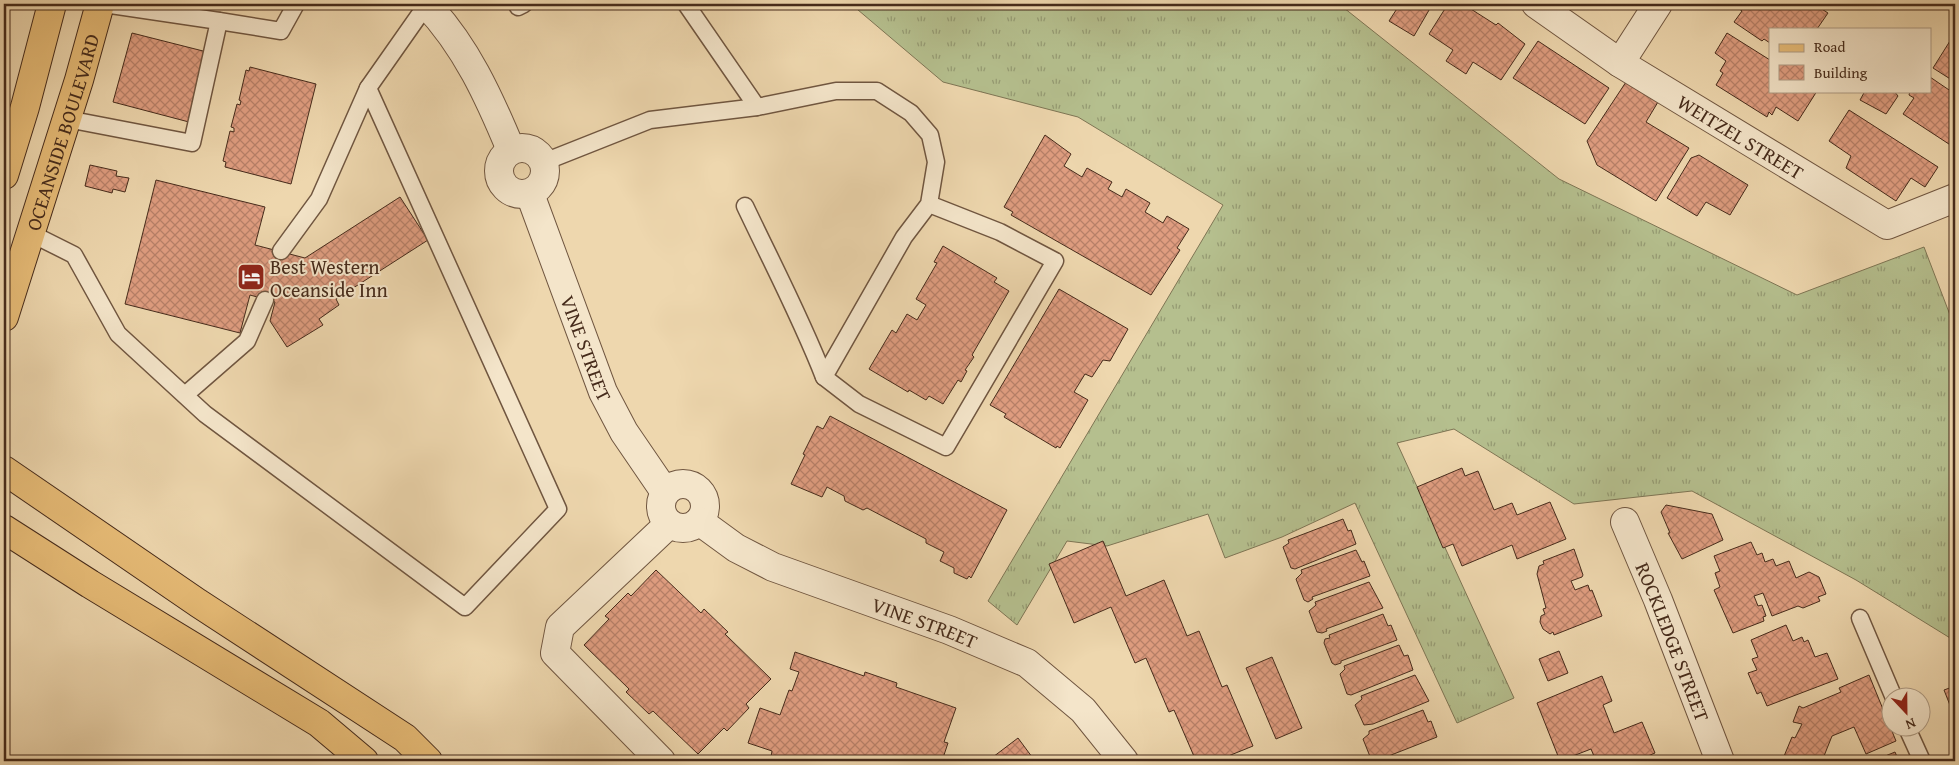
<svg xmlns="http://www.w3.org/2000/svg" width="1959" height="765" viewBox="0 0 1959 765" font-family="'Gentium Book Plus',serif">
<defs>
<pattern id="grass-tufts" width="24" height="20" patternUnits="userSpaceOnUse" patternTransform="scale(1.25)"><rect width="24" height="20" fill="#b5bf8e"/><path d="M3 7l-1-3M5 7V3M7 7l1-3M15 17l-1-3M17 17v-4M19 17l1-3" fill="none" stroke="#959b73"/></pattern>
<pattern id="building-cross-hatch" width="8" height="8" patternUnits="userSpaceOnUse" patternTransform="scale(1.25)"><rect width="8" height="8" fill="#df9d80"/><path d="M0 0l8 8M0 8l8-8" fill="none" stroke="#b78068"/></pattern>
</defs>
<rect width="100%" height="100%" fill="#eed7ae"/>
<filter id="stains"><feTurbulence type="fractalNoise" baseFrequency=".004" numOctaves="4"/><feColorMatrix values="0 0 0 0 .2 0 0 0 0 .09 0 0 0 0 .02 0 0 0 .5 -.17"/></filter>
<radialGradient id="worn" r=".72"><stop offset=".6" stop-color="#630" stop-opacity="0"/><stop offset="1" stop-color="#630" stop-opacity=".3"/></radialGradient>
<path fill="url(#grass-tufts)" stroke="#7e7554" d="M851 4H1339L1559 179 1797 295 1924 247 1955 328V641L1856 580 1692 491 1574 504 1454 429 1397 443 1514 698 1457 723 1355 503 1282 537 1225 558 1208 514 1107 546 1067 541 1017 625 988 601 1223 205 1078 117 943 82Z"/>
<g fill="url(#building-cross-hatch)" stroke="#462b1b">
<path d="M1400 4 1432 5 1414 36 1389 21Z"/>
<path d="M1448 4H1463L1496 25 1498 23 1525 44 1501 80 1473 62 1466 74 1446 61 1453 50 1429 34Z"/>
<path d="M1741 4H1814L1828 13 1817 29H1770V43L1764 39 1762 41 1734 22 1742 11 1738 8Z"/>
<path d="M132 33 207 52 189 122 113 102Z"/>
<path d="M1727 33 1770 60V91H1817L1798 121 1776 107 1772 115 1769 112 1767 117 1716 85 1723 73 1720 71 1726 61 1715 53Z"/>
<path d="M1955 33V82L1933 68Z"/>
<path d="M1538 41 1609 88 1585 124 1513 78Z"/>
<path d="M250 67 316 84 291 184 225 167 226 162 223 161 230 131 234 132V128L231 127 237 104 240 105 241 101 239 100 246 70 249 71Z"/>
<path d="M1930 77 1955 94V148L1903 114 1914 98 1909 95 1910 91H1930Z"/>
<path d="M1626 82 1658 102 1646 122 1689 148 1656 201 1597 165 1587 141Z"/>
<path d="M1865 91H1894L1898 96 1886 114 1860 100Z"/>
<path d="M1849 110 1938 167 1925 187 1911 178 1896 201 1846 168 1851 156 1829 141Z"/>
<path d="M1045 135 1071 154 1064 166 1082 177 1087 168 1112 182 1108 189 1122 197 1126 189 1150 203 1145 212 1163 223 1167 216 1189 229 1177 248 1180 250 1151 295 1011 215 1013 212 1004 207Z"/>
<path d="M1699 155 1748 185 1730 215 1706 202 1697 216 1667 198 1691 158Z"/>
<path d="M90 165 117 171 116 176 129 178 125 192 113 189 112 193 85 186Z"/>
<path d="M156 180 265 207 255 245 305 258 400 197 428 240 336 299 339 305 319 319 323 325 287 347 270 321 275 302 250 295 240 333 125 304Z"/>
<path d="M943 246 997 278 994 282 1009 291 972 355 974 357 965 370 967 371 961 382 958 380 943 404 929 396 926 400 909 390 908 392 869 369 892 330 896 333 907 314 917 320 926 305 916 299 937 263 934 262Z"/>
<path d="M1059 289 1128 329 1110 361 1103 360 1092 377 1085 374 1074 392 1088 400 1060 448 1057 446 1056 448 1004 417 1006 414 990 405Z"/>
<path d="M830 416 1007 510 971 578 969 576 967 579 954 573V568L940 561 944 552 926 543V539L867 508 863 510 845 501 844 496 827 487 822 497 791 484 805 455 803 454 817 426 823 429Z"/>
<path d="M1462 468 1465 476 1478 471 1494 510 1512 503 1517 515 1550 502 1566 539 1517 559 1512 545 1462 566 1453 544 1443 548 1417 487Z"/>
<path d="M1666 505 1712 514 1723 540 1682 559 1668 533H1670L1661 512Z"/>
<path d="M1343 519 1348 531 1351 530 1356 544 1295 569 1291 568 1283 547 1289 543 1288 540Z"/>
<path d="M1103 541 1126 596 1164 580 1187 636 1199 631 1222 687 1227 685 1253 746 1216 761H1196L1174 710 1169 712 1146 658 1135 663 1111 607 1074 623 1049 564Z"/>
<path d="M1751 542 1757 555 1762 553 1765 562 1773 559 1776 566 1789 561 1796 578 1809 572 1819 577 1826 594 1818 597 1820 601 1803 608 1798 606 1772 616 1763 593 1754 596 1758 606 1762 605 1766 616 1763 617 1764 621 1733 633 1714 590 1720 587 1715 573 1720 571 1714 556Z"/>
<path d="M1574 549 1583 575 1582 577 1571 581 1575 590 1588 585 1590 591 1592 590 1602 616 1554 635 1553 632 1550 634 1543 629 1540 622 1541 616 1545 614 1543 609 1546 608 1537 574 1539 566 1544 564 1543 561Z"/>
<path d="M1356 550 1362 562 1364 561 1370 576 1312 597 1313 599 1308 602 1304 600 1296 579 1302 573 1301 570Z"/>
<path d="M656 570 701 613 704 609 728 632 725 634 771 679 746 704 749 708 727 731 724 728 698 754 653 711 649 714 626 692 629 689 584 645 609 619 605 616 628 593 631 596Z"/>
<path d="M1369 582 1383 608 1326 629 1327 631 1322 633 1317 632 1309 611 1316 605 1315 602Z"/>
<path d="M1383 614 1388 626 1391 625 1397 640 1341 661V663L1335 665 1332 663 1324 643 1325 639 1330 638 1329 635Z"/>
<path d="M1786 625 1793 641 1802 637 1804 642 1808 640 1815 657 1827 653 1838 679 1767 706 1761 692 1757 694 1748 673 1757 670 1752 659 1758 657 1751 640Z"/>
<path d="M1399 645 1404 656 1408 655 1413 670 1351 695 1347 694 1340 674 1345 669 1344 666Z"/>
<path d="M1559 651 1568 673 1548 681 1539 659Z"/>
<path d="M795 652 864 676 865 672 897 683 896 687 956 708 944 742 948 743 942 761H784L771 757 772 751 748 743 760 708 780 715 789 690 792 691 799 672 790 669Z"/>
<path d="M1272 657 1302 728 1276 739 1246 668Z"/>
<path d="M1415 675 1429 701 1373 724 1364 725 1355 705 1362 699 1361 696Z"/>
<path d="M1869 675 1896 741 1866 754 1854 727 1832 736 1822 761H1782L1792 737 1795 738 1802 724 1793 722 1799 706 1803 708 1841 692 1839 688Z"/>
<path d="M1602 676 1612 701 1603 705 1614 733 1642 722 1655 753 1636 761H1596L1591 749 1560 761 1537 703Z"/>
<path d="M1955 686V718L1944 690Z"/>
<path d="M1423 710 1428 722 1431 721 1437 737 1381 759H1371L1363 739 1369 734V731Z"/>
<path d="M1018 738 1035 761H978L986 756 989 760Z"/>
<path d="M1895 752 1899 761H1873Z"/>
</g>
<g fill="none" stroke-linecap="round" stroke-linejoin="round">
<defs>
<g id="service">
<path d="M686 4 757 107"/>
<path d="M518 7 524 4"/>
<path d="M219 21 281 31 296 4"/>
<path d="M67 119 192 143 219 21 104 4"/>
<path d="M544 162 650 120 757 107 836 91H877L911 113 930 135 936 162 929 204 904 237 824 377 859 404 946 447 1055 261 1000 232 929 204"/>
<path d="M745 206C772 263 801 318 824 377"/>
<path d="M30 233 74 255 118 334 205 414 465 607 558 509 368 88"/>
<path d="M281 251 319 199 368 88 427 4"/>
<path d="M185 395 247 341 265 300"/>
<path d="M1860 618 1894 698"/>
<path d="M1907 728 1922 761"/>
</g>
<g id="minor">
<path id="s1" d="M1536 4 1620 63 1887 225 1955 198"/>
<path d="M1620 63 1658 4"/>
<path id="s2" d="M1625 522 1658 600 1720 761"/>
<path d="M661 761 555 653 560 627 669 524"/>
</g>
<g id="tertiary">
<path d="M426 4C466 46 489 97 511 150"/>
<circle cx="522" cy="171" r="23"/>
<path id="s3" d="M530 194 603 392 624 432 665 492"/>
<circle cx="683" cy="506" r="22"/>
<path id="s4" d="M699 521 736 548 773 567 949 630 1027 663 1083 710 1124 761"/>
</g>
<g id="primary">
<path d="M4 175 25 107 52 4"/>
<path id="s5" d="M4 317 79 80 100 4"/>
</g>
<g id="motorway">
<path d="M4 470 198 603 405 738 428 761"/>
<path d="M4 529 90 584 319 723 364 761"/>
</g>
</defs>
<use href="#service" stroke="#705640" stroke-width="19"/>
<use href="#minor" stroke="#705640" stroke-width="30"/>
<use href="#tertiary" stroke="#705640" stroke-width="30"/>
<use href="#primary" stroke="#462b1b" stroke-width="30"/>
<use href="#motorway" stroke="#462b1b" stroke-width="30"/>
<use href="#service" stroke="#f4e5ca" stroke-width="16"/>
<use href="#minor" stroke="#f4e5ca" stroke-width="28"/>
<use href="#tertiary" stroke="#f4e5ca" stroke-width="28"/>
<use href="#primary" stroke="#e7bc77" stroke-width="28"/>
<use href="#motorway" stroke="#e7bc77" stroke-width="28"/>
</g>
<defs>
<symbol id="hotel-square" viewBox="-11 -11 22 22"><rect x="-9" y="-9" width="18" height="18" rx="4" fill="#8f2418" stroke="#f4e5ca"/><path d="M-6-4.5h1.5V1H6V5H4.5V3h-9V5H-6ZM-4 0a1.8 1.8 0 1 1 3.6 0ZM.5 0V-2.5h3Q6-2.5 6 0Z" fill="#fff"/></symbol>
</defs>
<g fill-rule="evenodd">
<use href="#hotel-square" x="235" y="261" width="32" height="32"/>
</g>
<g text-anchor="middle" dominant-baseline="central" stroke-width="4" stroke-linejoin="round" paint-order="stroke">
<g font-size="20" fill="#462b1b" stroke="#f4e5ca">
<text stroke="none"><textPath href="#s5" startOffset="194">OCEANSIDE BOULEVARD</textPath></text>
<text stroke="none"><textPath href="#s1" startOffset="244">WEITZEL STREET</textPath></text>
<text stroke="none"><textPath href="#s3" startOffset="164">VINE STREET</textPath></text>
<text stroke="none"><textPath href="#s4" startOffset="249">VINE STREET</textPath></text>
<text stroke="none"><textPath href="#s2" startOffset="129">ROCKLEDGE STREET</textPath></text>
</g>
<g font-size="20" fill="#462b1b" stroke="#f4e5ca" text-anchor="start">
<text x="270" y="266">Best Western<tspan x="270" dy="23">Oceanside Inn</tspan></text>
</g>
</g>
<rect width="1959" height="765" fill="none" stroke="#eed7ae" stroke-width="20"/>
<rect x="5" y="5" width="1949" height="755" fill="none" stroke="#462b1b" stroke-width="2.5"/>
<rect x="10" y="10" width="1939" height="745" fill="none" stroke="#462b1b"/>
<rect x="1769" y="28" width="162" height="65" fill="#f4e5ca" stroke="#ae9b84"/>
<rect x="1779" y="44" width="25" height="8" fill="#e7bc77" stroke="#ae9b84"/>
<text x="1814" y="52" font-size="15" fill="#462b1b">Road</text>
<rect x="1779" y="65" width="25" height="15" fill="url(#building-cross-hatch)" stroke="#ae9b84"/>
<text x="1814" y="78" font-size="15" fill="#462b1b">Building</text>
<g transform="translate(1906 712) rotate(158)"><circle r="24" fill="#f4e5ca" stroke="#ae9b84"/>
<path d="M0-4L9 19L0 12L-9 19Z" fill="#8f2418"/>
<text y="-8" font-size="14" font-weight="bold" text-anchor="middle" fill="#462b1b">N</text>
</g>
<rect width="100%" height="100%" filter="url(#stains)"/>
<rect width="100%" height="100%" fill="url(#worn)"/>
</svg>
